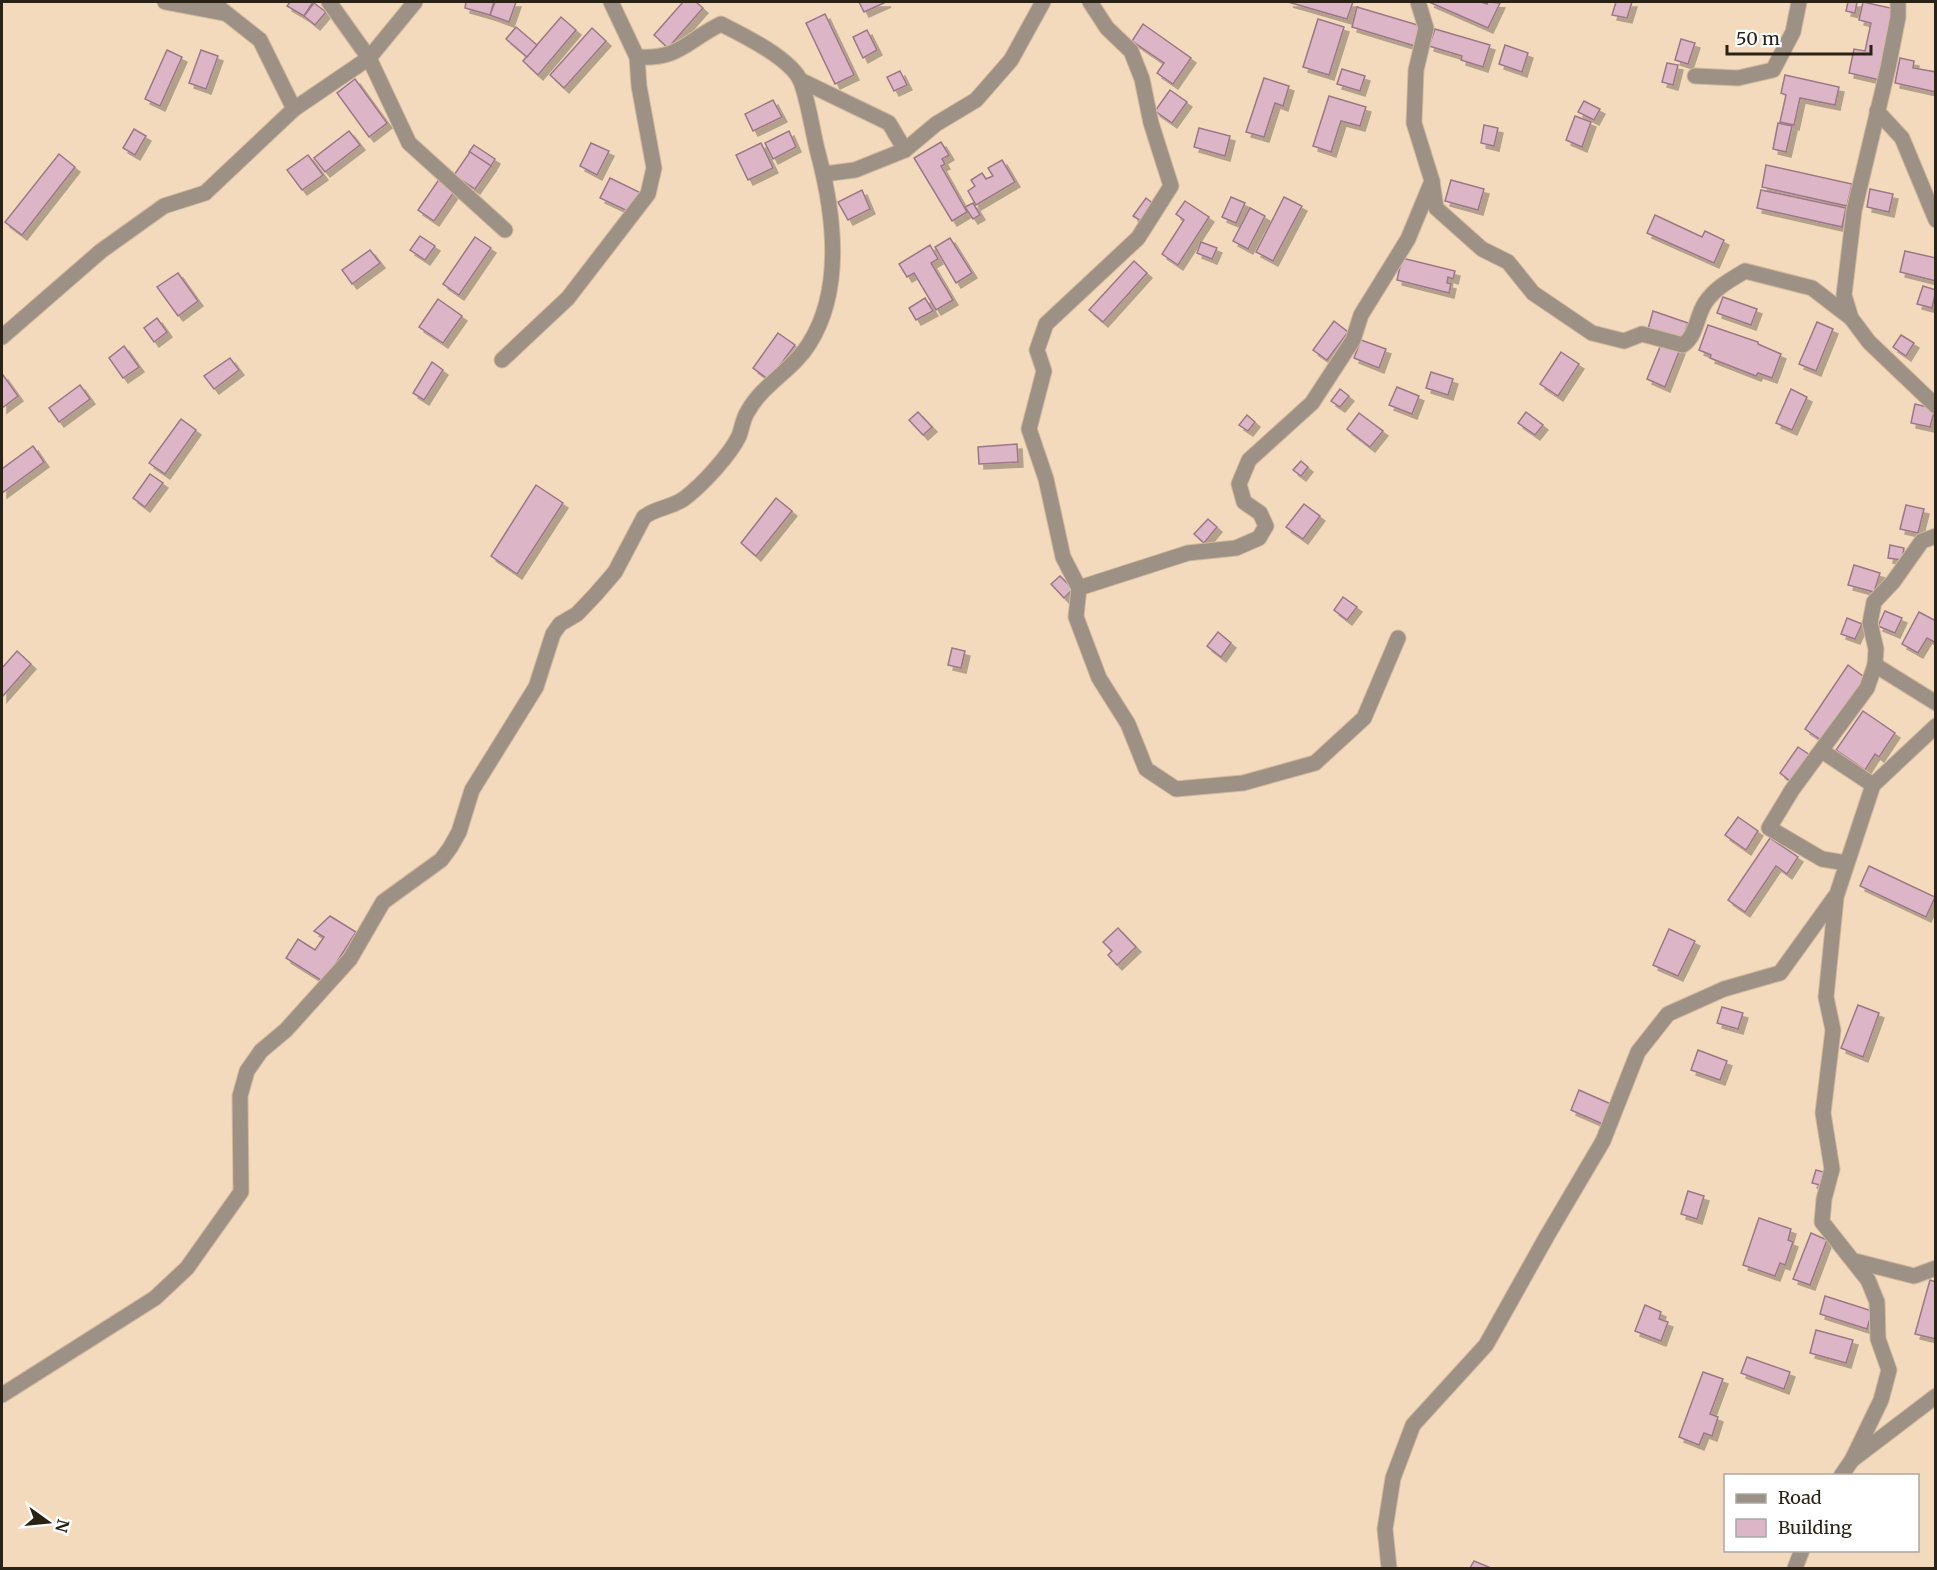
<svg xmlns="http://www.w3.org/2000/svg" width="1937" height="1570" viewBox="0 0 1937 1570" font-family="Merriweather,serif">
<defs>
<filter id="shadow"><feDropShadow dx="5" dy="5" stdDeviation="0" flood-color="#0004"/></filter>
</defs>
<rect width="100%" height="100%" fill="#f4dabc"/>
<g fill="#dcb6c7" stroke="#9b7787" stroke-width="1.5" filter="url(#shadow)">
<path d="M290 2H313L304 16 287 6Z"/>
<path d="M466 2H494L490 15 465 8Z"/>
<path d="M495 2H516L509 22 490 15Z"/>
<path d="M683 2H696L703 8 668 48 654 35Z"/>
<path d="M859 2H886L864 12Z"/>
<path d="M1288 2H1353L1347 19Z"/>
<path d="M1429 2H1481L1487 4 1488 2 1500 3 1488 28Z"/>
<path d="M1616 2H1632L1627 18 1612 15Z"/>
<path d="M1848 2H1857L1855 13 1846 11Z"/>
<path d="M1863 2 1895 9 1880 80 1849 73 1854 49 1865 51 1871 23 1859 20Z"/>
<path d="M314 3 326 12 315 25 304 16Z"/>
<path d="M1357 7 1421 26 1415 46 1352 27Z"/>
<path d="M825 14 854 75 835 84 806 23Z"/>
<path d="M561 17 576 30 538 75 523 61Z"/>
<path d="M1318 19 1344 27 1329 75 1303 67Z"/>
<path d="M1143 24 1191 58 1173 84 1157 73 1164 63 1132 41Z"/>
<path d="M516 27 537 45 527 57 506 39Z"/>
<path d="M592 28 606 41 564 88 550 75Z"/>
<path d="M1435 29 1490 45 1483 67 1461 60 1462 56 1429 46Z"/>
<path d="M867 30 877 50 863 58 853 37Z"/>
<path d="M1681 39 1695 43 1688 64 1675 60Z"/>
<path d="M1505 45 1528 53 1522 72 1499 64Z"/>
<path d="M167 50 182 57 160 106 145 99Z"/>
<path d="M201 50 218 56 206 89 189 83Z"/>
<path d="M1900 58 1914 61 1913 68 1936 72V92L1895 83Z"/>
<path d="M1667 63 1678 65 1673 85 1662 82Z"/>
<path d="M1342 69 1365 76 1360 91 1337 84Z"/>
<path d="M900 71 907 85 894 91 887 77Z"/>
<path d="M1785 75 1839 87 1835 105 1800 98 1794 125 1780 122 1786 95 1781 93Z"/>
<path d="M1264 78 1289 86 1283 106 1275 103 1264 137 1246 132Z"/>
<path d="M355 79 387 123 369 137 337 93Z"/>
<path d="M1170 90 1187 102 1172 123 1155 111Z"/>
<path d="M1329 96 1366 107 1360 126 1341 121 1331 152 1313 146Z"/>
<path d="M773 100 782 117 753 131 745 114Z"/>
<path d="M1584 101 1600 109 1594 120 1578 112Z"/>
<path d="M1575 116 1591 122 1582 147 1566 140Z"/>
<path d="M1778 123 1792 126 1786 152 1773 149Z"/>
<path d="M1484 125 1498 128 1494 146 1481 143Z"/>
<path d="M1199 128 1230 136 1225 156 1194 147Z"/>
<path d="M134 129 146 136 135 155 123 148Z"/>
<path d="M349 131 360 145 325 172 314 158Z"/>
<path d="M789 131 796 147 773 159 765 143Z"/>
<path d="M941 142 949 155 942 159 945 164 941 166 967 212 952 221 914 158Z"/>
<path d="M591 143 609 151 597 175 580 166Z"/>
<path d="M761 143 773 168 748 180 736 155Z"/>
<path d="M474 145 495 159 491 166 469 152Z"/>
<path d="M470 152 491 166 475 189 454 175Z"/>
<path d="M59 154 75 167 22 235 5 222Z"/>
<path d="M308 155 323 175 302 190 287 170Z"/>
<path d="M1002 160 1015 182 976 205 968 191 975 186 971 180 982 173 986 179 993 176 988 168Z"/>
<path d="M1766 165 1852 184 1847 206 1762 187Z"/>
<path d="M440 178 456 189 434 221 418 210Z"/>
<path d="M610 178 641 193 632 213 600 198Z"/>
<path d="M1451 180 1484 189 1478 210 1445 201Z"/>
<path d="M1870 189 1893 194 1889 212 1867 207Z"/>
<path d="M862 190 870 209 848 220 838 202Z"/>
<path d="M1761 190 1846 208 1842 227 1757 208Z"/>
<path d="M1231 197 1245 203 1236 223 1222 217Z"/>
<path d="M1284 197 1302 206 1273 261 1256 252Z"/>
<path d="M1146 198 1155 205 1144 223 1133 216Z"/>
<path d="M1185 201 1209 217 1178 265 1162 254 1184 220 1176 214Z"/>
<path d="M973 203 980 215 973 219 965 207Z"/>
<path d="M1250 208 1265 216 1248 249 1233 241Z"/>
<path d="M1655 215 1702 237 1705 231 1724 240 1714 263 1647 233Z"/>
<path d="M420 236 435 246 425 260 410 250Z"/>
<path d="M475 237 491 248 459 295 443 284Z"/>
<path d="M950 238 972 273 956 283 935 247Z"/>
<path d="M1201 242 1217 248 1212 259 1197 253Z"/>
<path d="M930 245 938 259 931 263 953 300 936 310 914 273 907 277 899 264Z"/>
<path d="M370 250 380 263 352 284 342 270Z"/>
<path d="M1905 251 1936 258V281L1900 272Z"/>
<path d="M1402 258 1455 271 1453 279 1448 277 1447 283 1451 284 1449 293 1397 280Z"/>
<path d="M1134 261 1147 273 1103 322 1089 310Z"/>
<path d="M178 273 198 301 178 316 157 287Z"/>
<path d="M1923 286 1936 290 1932 308 1917 304Z"/>
<path d="M1723 297 1757 309 1751 325 1717 313Z"/>
<path d="M925 298 933 311 916 320 909 308Z"/>
<path d="M438 299 462 316 443 343 419 327Z"/>
<path d="M1653 311 1688 323 1682 341 1648 329Z"/>
<path d="M157 318 167 332 154 342 144 328Z"/>
<path d="M1334 321 1348 332 1327 360 1313 350Z"/>
<path d="M1817 322 1833 329 1816 371 1799 364Z"/>
<path d="M1708 325 1758 342V344L1781 354 1772 378 1758 373 1756 376 1710 358 1711 355 1699 350Z"/>
<path d="M778 333 795 345 769 380 753 368Z"/>
<path d="M1901 335 1914 343 1906 356 1893 347Z"/>
<path d="M1361 340 1386 349 1379 368 1354 358Z"/>
<path d="M1662 342 1680 349 1665 387 1647 379Z"/>
<path d="M124 346 139 367 123 378 109 358Z"/>
<path d="M1561 352 1579 364 1558 396 1540 384Z"/>
<path d="M230 358 239 370 214 389 204 376Z"/>
<path d="M432 362 443 370 424 400 413 393Z"/>
<path d="M1431 372 1453 379 1448 395 1426 388Z"/>
<path d="M3 375 18 396 2 408V377Z"/>
<path d="M80 385 90 399 59 422 49 408Z"/>
<path d="M1397 387 1419 396 1412 414 1389 405Z"/>
<path d="M1340 389 1349 396 1340 407 1331 401Z"/>
<path d="M1791 389 1807 397 1792 430 1776 423Z"/>
<path d="M1915 404 1935 409 1930 427 1911 423Z"/>
<path d="M918 412 932 427 923 435 909 420Z"/>
<path d="M1526 412 1543 425 1535 435 1518 423Z"/>
<path d="M1359 413 1383 431 1370 447 1347 429Z"/>
<path d="M1247 415 1255 422 1248 431 1239 425Z"/>
<path d="M181 419 196 430 165 474 149 463Z"/>
<path d="M1017 444 1018 462 979 464 978 447Z"/>
<path d="M33 446 44 462 2 493V469Z"/>
<path d="M1301 461 1308 467 1301 476 1293 470Z"/>
<path d="M150 474 163 483 145 507 133 498Z"/>
<path d="M536 485 563 503 517 574 491 556Z"/>
<path d="M776 498 792 511 756 556 741 543Z"/>
<path d="M1304 504 1320 516 1303 539 1286 527Z"/>
<path d="M1906 505 1924 509 1918 533 1900 529Z"/>
<path d="M1208 519 1217 527 1204 543 1194 534Z"/>
<path d="M1890 545 1904 548 1902 560 1888 558Z"/>
<path d="M1854 565 1880 573 1874 592 1848 585Z"/>
<path d="M1060 576 1073 589 1064 598 1051 584Z"/>
<path d="M1343 597 1357 607 1347 620 1334 610Z"/>
<path d="M1885 611 1902 618 1895 633 1878 626Z"/>
<path d="M1919 612 1936 621V643L1927 638 1918 653 1902 644Z"/>
<path d="M1847 618 1862 624 1855 639 1841 634Z"/>
<path d="M1218 632 1231 643 1221 657 1207 646Z"/>
<path d="M952 648 965 651 961 668 948 665Z"/>
<path d="M17 651 31 664 2 697V668Z"/>
<path d="M1848 665 1867 679 1824 742 1805 729Z"/>
<path d="M1863 711 1895 733 1879 757 1875 754 1865 770 1836 750Z"/>
<path d="M1798 747 1813 757 1794 784 1780 773Z"/>
<path d="M1738 817 1758 831 1746 850 1725 835Z"/>
<path d="M1770 838 1798 857 1787 874 1776 866 1745 912 1728 900Z"/>
<path d="M1869 866 1935 897 1926 917 1860 886Z"/>
<path d="M330 916 356 932 324 982 286 958 298 939 315 950 324 937 314 931Z"/>
<path d="M1118 928 1136 947 1117 965 1108 955 1112 951 1103 942Z"/>
<path d="M1669 929 1695 941 1678 976 1653 965Z"/>
<path d="M1858 1005 1879 1013 1863 1057 1841 1048Z"/>
<path d="M1722 1007 1743 1013 1738 1029 1717 1023Z"/>
<path d="M1698 1050 1727 1061 1720 1080 1691 1070Z"/>
<path d="M1579 1090 1613 1105 1605 1125 1571 1110Z"/>
<path d="M1816 1170 1827 1173 1824 1186 1812 1183Z"/>
<path d="M1688 1191 1704 1196 1697 1219 1681 1214Z"/>
<path d="M1759 1218 1791 1229 1788 1240 1793 1242 1785 1265 1780 1263 1775 1276 1743 1265Z"/>
<path d="M1811 1233 1827 1240 1810 1285 1793 1279Z"/>
<path d="M1930 1280 1936 1282V1339L1915 1334Z"/>
<path d="M1825 1296 1872 1311 1867 1329 1820 1314Z"/>
<path d="M1645 1305 1661 1312 1659 1319 1668 1322 1661 1341 1635 1331Z"/>
<path d="M1816 1330 1853 1340 1846 1363 1810 1353Z"/>
<path d="M1747 1357 1790 1372 1784 1389 1741 1373Z"/>
<path d="M1703 1372 1723 1379 1710 1414 1718 1417 1712 1436 1704 1433 1699 1445 1679 1437Z"/>
<path d="M1474 1561 1491 1568H1470Z"/>
</g>
<g fill="none" stroke-linecap="round" stroke-linejoin="round">
<defs>
<g id="minor">
<path d="M165 2 223 13"/>
<path d="M212 2 260 40 294 109"/>
<path d="M329 2 369 58 409 143 505 230"/>
<path d="M1090 2 1107 28 1131 51 1142 79 1151 123 1171 186 1138 238 1046 324 1037 350 1044 371 1029 429 1046 479 1063 557 1079 588 1076 617 1099 678 1128 724 1146 769 1176 789 1243 783 1315 763 1364 718 1398 638"/>
<path d="M1418 2 1426 28 1416 70 1414 123 1432 181 1436 208 1482 249 1508 262 1533 293 1592 333 1624 341 1642 334 1683 345C1697 335 1696 317 1705 303 1715 288 1730 280 1745 271L1812 288 1851 318"/>
<path d="M1898 2V17L1888 68 1854 211 1844 295 1851 318 1869 342 1936 406"/>
<path d="M1695 76 1738 78 1773 70 1793 32 1799 2"/>
<path d="M800 80 889 123 905 150"/>
<path d="M1877 111 1902 138 1936 220"/>
<path d="M824 174 855 170 905 150 936 124 976 100 1011 60 1043 2"/>
<path d="M2 337 101 251 164 206 205 193 294 109 369 58 415 2"/>
<path d="M502 360 568 298 648 194 654 168 639 86 637 57"/>
<path d="M1079 588 1188 553 1236 548 1259 538 1266 526 1260 513 1244 502 1239 484 1249 460 1312 403 1353 340 1361 315 1408 239 1432 181"/>
<path d="M1875 665 1936 703"/>
<path d="M1822 751 1873 785"/>
<path d="M1846 863 1822 859 1769 828 1792 790 1867 688 1875 665 1876 649 1870 623 1874 602 1893 582 1922 541 1936 536"/>
<path d="M1836 898 1826 997 1833 1030 1823 1113 1832 1169 1824 1199 1822 1222 1868 1280 1877 1302 1878 1339 1889 1370 1881 1400 1852 1460"/>
<path d="M1855 1261 1914 1276 1936 1268"/>
<path d="M2 1395 155 1298 187 1268 241 1192 240 1096 247 1071 261 1051 286 1030 350 959 383 902 441 860 450 848 459 832 472 790 536 687 553 634 560 624 577 614 596 594 615 572 644 517C657 507 672 508 685 498 702 485 730 455 739 436 742 428 743 418 748 411 763 384 793 370 809 344 844 289 834 213 818 153 812 130 809 104 801 82 792 59 743 35 721 24 686 41 679 60 637 57L611 2"/>
<path d="M1841 1476 1852 1460 1936 1396"/>
<path d="M1389 1568 1385 1529 1393 1478 1413 1425 1486 1345 1547 1236 1603 1141 1638 1052 1668 1014 1724 989 1780 973 1837 894 1873 785 1936 726"/>
<path d="M1795 1568 1802 1550"/>
</g>
</defs>
<use href="#minor" stroke="#d0b99e" stroke-width="17"/>
<use href="#minor" stroke="#9d9185" stroke-width="15"/>
</g>
<rect width="1937" height="1570" fill="none" stroke="#2b2216" stroke-width="6"/>
<rect x="1724" y="1474" width="195" height="78" fill="#ffffff" stroke="#aaa7a2" stroke-width="1.5"/>
<rect x="1736" y="1494" width="30" height="9" fill="#9d9185" stroke="#aaa7a2" stroke-width="1.5"/>
<text x="1778" y="1504" font-size="18" fill="#2b2216">Road</text>
<rect x="1736" y="1519" width="30" height="18" fill="#dcb6c7" stroke="#aaa7a2" stroke-width="1.5"/>
<text x="1778" y="1534" font-size="18" fill="#2b2216">Building</text>
<g transform="translate(48 1522) rotate(105)" stroke="#ffffff" stroke-width="4.5" paint-order="stroke">
<path d="M0-4.5L10 22L0 15L-10 22Z" fill="#2b2216"/>
<text y="-9" font-size="16" font-weight="bold" text-anchor="middle" fill="#2b2216">N</text>
</g>
<path d="M1727 45v9h144v-9" fill="none" stroke="#2b2216" stroke-width="3"/>
<text x="1736" y="45" font-size="18" fill="#2b2216" stroke="#ffffff" stroke-width="4.5" paint-order="stroke">50 m</text>
</svg>
